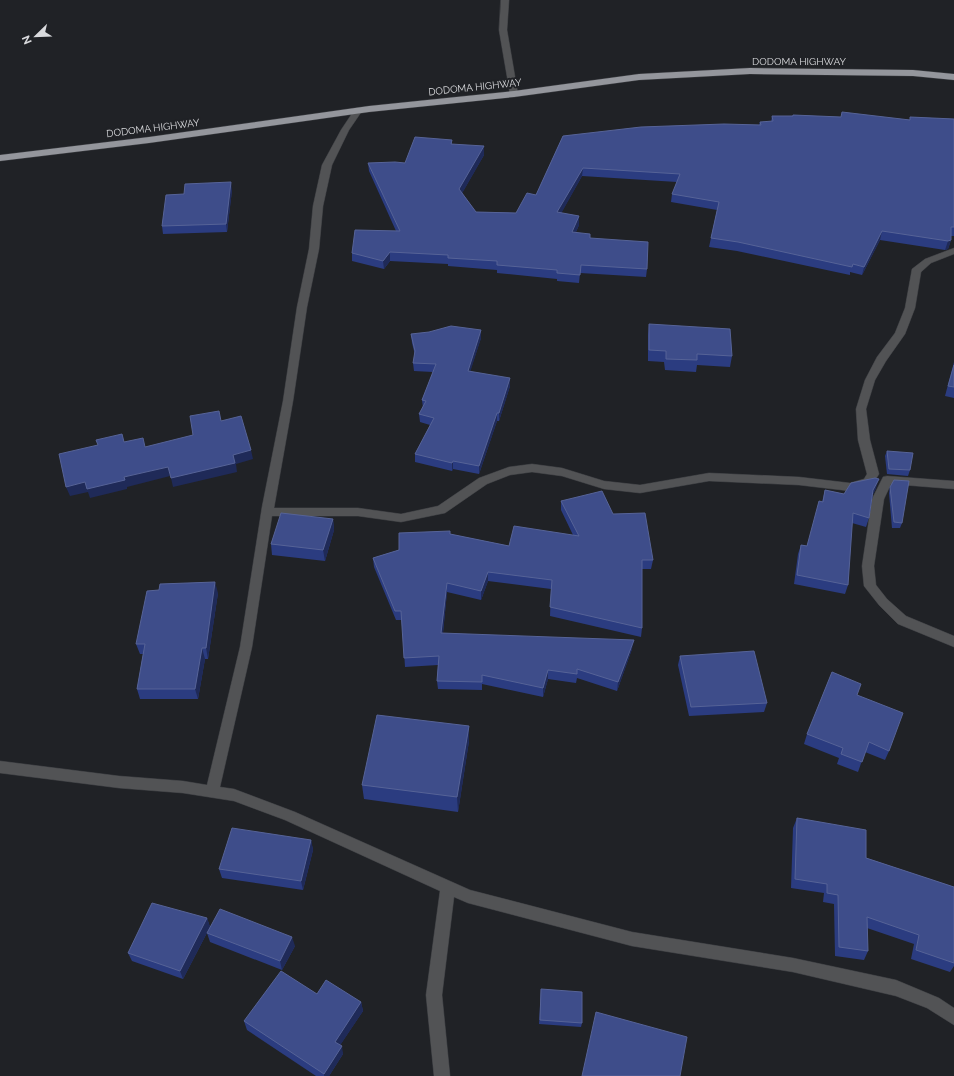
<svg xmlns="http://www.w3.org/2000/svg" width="954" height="1076" viewBox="0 0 954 1076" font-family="Raleway,sans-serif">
<rect width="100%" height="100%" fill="#202226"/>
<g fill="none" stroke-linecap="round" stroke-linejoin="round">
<defs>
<path id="lane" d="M501 0H509L507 30 518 94 514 97 510 94 499 30Z"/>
<g id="street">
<path d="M358 108 362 111 349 130 332 165 323 206 319 249 307 307 293 401 274 508H358L401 514 438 506 479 478 509 467 532 464 562 468 604 481 640 485 709 473 799 477 850 483 864 479 867 474 858 440 856 409 865 380 877 357 895 333 905 308 912 269 925 259 954 248V254L931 263 921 272 915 308 905 334 886 361 875 380 866 409 870 440 879 474 872 485 850 491 799 485 709 481 640 493 604 489 562 476 532 472 510 475 487 484 445 513 401 522 358 516H272L252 647 220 787 234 789 295 812 470 890 632 932 793 958 896 980 939 998 954 1008V1025L927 1008 896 996 793 972 632 946 468 903 454 897 442 995 450 1076H434L426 995 440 891 285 820 234 801 183 793 119 788 0 773V761L119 776 183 781 207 785 240 647 262 507 283 401 297 307 309 249 313 206 322 165 341 130 355 109Z"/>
<path d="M887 476 954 481V489L891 484 884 499 874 566 876 585 887 599 906 616 954 636V647L898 624 879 605 864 586 862 566 872 499 883 477Z"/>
</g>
<path id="highway" d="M750 68 913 70 954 74V80L913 76 750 74 639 80 514 97 369 112 149 143 0 161V155L149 137 369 106 514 91 639 74Z"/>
</defs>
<use href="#lane" stroke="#3a3c40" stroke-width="1"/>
<use href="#street" stroke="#3a3c40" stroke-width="1"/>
<use href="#highway" stroke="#3a3c40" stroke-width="1"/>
<use href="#lane" fill="#525355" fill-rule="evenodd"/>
<use href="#street" fill="#525355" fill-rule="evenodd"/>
<use href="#highway" fill="#94969c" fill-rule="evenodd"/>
</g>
<g fill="#2b3c80">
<path d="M793 115 910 120V117L954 119V236H951V240L948 249 945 250 880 240 862 275 850 272V275L737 251 709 247 717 210 671 202 672 194 677 182 582 176 561 213 579 216V225L576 232 590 238 647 269 646 277 580 273 579 283 557 281V279L497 273V270L448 266V264L390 261 384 269 352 261V253L396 231 369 171 368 163H405L452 140V144L484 155 462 193 476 212 516 213 536 195 563 136 759 125 760 122H771L772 116H792Z"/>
<path d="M232 190 227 232 163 234 162 226 184 194Z"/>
<path d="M649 324 732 356 730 367 697 365 696 372 665 370 664 362 648 361V335Z"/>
<path d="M411 334 481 338 470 371 510 386 499 421H497L479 474 453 469 452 471 415 462V454L430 425 420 422 419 414 423 408 422 400 433 372 414 371 413 363 415 355 412 343Z"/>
<path d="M954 362V398L945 396Z"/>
<path d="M887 451 910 470 908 476 887 474 885 456Z"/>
<path d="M890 487 902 523 900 528H892L889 493Z"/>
<path d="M876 488 873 494 869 518 866 527 852 523 848 585 845 594 794 584 798 554 801 545 807 546 822 502 825 490 844 494Z"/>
<path d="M561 501 613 514 653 560 651 569H642V628L641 637 550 616 551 589 488 581 481 600 447 592 443 633 632 649 617 691 577 678 576 683 548 679 543 697 482 684V690L438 689 437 681 438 665 405 667 402 620H396L374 567 373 558 399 550 450 534 509 546 573 535 561 510Z"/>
<path d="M333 519 334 530 325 561 272 555 271 544Z"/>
<path d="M218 593 208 659H205L198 699H140L137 689 143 654H140L136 644Z"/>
<path d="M680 656 767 703 764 712 689 716 678 665Z"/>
<path d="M857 695 889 751 885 760 865 752 858 772 837 764 839 758 804 744 807 734Z"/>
<path d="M469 726V741L458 812 364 799 362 785Z"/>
<path d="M797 818 866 858 954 887V966L950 972 911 959 914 944 867 928 868 951 864 960 835 956 834 904 823 902 824 893 791 888 793 828Z"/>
<path d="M311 840 313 850 303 890 222 878 219 869Z"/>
<path d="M207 918 210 927 183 979 132 961 128 953Z"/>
<path d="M207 933 295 946 282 970 210 942Z"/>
<path d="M541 989 582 1023 581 1027 539 1024Z"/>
<path d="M317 994 361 1002 363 1011 340 1045 343 1054 329 1076H316L247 1030 244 1021Z"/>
</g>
<g fill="#1f2a58">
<path d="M484 146V155L460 197 459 189Z"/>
<path d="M583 168 582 176 557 221V212Z"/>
<path d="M231 182 232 190 227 232 226 224Z"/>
<path d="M579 216V225L572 241V232Z"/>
<path d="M882 231 880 240 862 275 864 267Z"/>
<path d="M951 240 948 249 945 250 948 241Z"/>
<path d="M390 252V261L384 269 383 261Z"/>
<path d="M481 330V338L468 379V371Z"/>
<path d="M510 378V386L499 421V413Z"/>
<path d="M497 413V421L479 474V466Z"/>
<path d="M251 450 253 459 236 464 237 472 173 487 171 478 233 455Z"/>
<path d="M453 461V469L452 471V463Z"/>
<path d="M168 467 170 476 127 487V489L90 498 88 492 70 496 66 487 85 482 124 477Z"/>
<path d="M879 479 876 488 871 499 873 490Z"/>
<path d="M333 519 334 530 325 561 323 550Z"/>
<path d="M488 572V581L481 600V591Z"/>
<path d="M215 582 218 593 208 659 206 648Z"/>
<path d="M447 583V592L442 642 441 633Z"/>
<path d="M634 640 632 649 617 691 618 682Z"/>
<path d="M202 648 205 659 198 699 195 689Z"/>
<path d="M548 670V679L543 697V688Z"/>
<path d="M469 726V741L458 812 457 797Z"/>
<path d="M311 840 313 850 303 890 301 881Z"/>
<path d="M207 918 210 927 183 979 180 971Z"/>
<path d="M292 937 295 946 282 970 280 961Z"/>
<path d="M361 1002 363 1011 337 1050 335 1042Z"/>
<path d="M342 1046 343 1054 329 1076H324V1074Z"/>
</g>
<g fill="#3e4d8a" stroke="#566397">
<path d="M842 112 910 120V117L954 119V227H951V240L948 241 882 231 864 267 853 264 852 267 738 242 711 238 719 202 672 194 680 174 583 168 557 212 579 216 572 232 590 234V238L648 242 647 269 581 265 580 275 557 273V270L497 265V261L448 258V255L390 252 383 261 352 253 355 230 400 231 368 163 395 162 405 163 415 137 452 140 451 144 484 146 459 189 476 212 516 213 527 193 536 195 563 136 641 127 724 124 761 125 760 122 773 121 772 116H793V115L841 117Z"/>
<path d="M231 182 226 224 162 226 166 195 184 194 185 184Z"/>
<path d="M649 324 730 329 732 356 697 354V360L666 359V351L649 350Z"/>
<path d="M451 326 481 330 468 371 510 378 499 413H497L479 466 453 461 452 463 415 454 434 418 419 414 426 401 422 400 436 364 413 363 415 351 411 334 429 332Z"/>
<path d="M954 365V387L948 386Z"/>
<path d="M219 411 221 421 241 416 251 450 233 455 235 463 171 478 168 467 124 477 125 480 87 489 85 482 66 487 59 454 98 445 96 440 122 434 124 442 143 438 145 447 193 435 190 416Z"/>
<path d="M887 451 913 453 910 470 889 469Z"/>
<path d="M875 478 879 479 873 490 869 518 853 513 848 585 797 575 801 545 807 546 819 501 823 502 825 490 844 494 851 483Z"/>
<path d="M894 480 909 481 902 523 894 522 890 487Z"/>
<path d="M602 491 613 514 645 513 653 560H642V628L550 607 552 580 488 572 481 591 447 583 441 633 634 640 618 682 577 669V674L548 670 543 688 482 675V682L437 681 439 656 404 658 401 611H395L373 558 399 550V533L450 531V534L509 546 514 526 579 536 561 501Z"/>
<path d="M281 513 333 519 323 550 271 544Z"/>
<path d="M215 582 206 648H202L195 689H137L145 644H136L147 591 159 590 160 584Z"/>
<path d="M754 651 767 703 691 707 680 656Z"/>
<path d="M832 672 861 684 857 695 903 713 889 751 869 742 862 762 841 754 843 748 807 734Z"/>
<path d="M377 715 469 726 457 797 362 785Z"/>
<path d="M797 818 866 830V858L954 887V963L916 950 919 935 867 917 868 951 839 947 838 895 827 893V884L795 879Z"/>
<path d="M232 828 311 840 301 881 219 869Z"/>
<path d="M152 903 207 918 180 971 128 953Z"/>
<path d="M220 909 292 937 280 961 207 933Z"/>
<path d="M281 971 317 994 326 980 361 1002 335 1042 342 1046 324 1074 244 1021Z"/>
<path d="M541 989 582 992V1023L540 1020Z"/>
<path d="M596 1012 687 1037 680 1076H582Z"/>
</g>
<g text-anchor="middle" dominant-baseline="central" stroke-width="4" stroke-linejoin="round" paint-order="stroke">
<g font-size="10" fill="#d9dadd" stroke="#202226">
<text x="799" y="61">DODOMA HIGHWAY</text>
<text transform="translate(475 87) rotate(-6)">DODOMA HIGHWAY</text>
<text transform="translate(153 128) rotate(-7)">DODOMA HIGHWAY</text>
</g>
</g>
<g transform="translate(36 36) rotate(247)" stroke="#202226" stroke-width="3" paint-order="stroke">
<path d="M0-3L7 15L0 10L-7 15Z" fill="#d9dadd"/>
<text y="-6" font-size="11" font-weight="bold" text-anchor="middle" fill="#d9dadd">N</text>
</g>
</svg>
